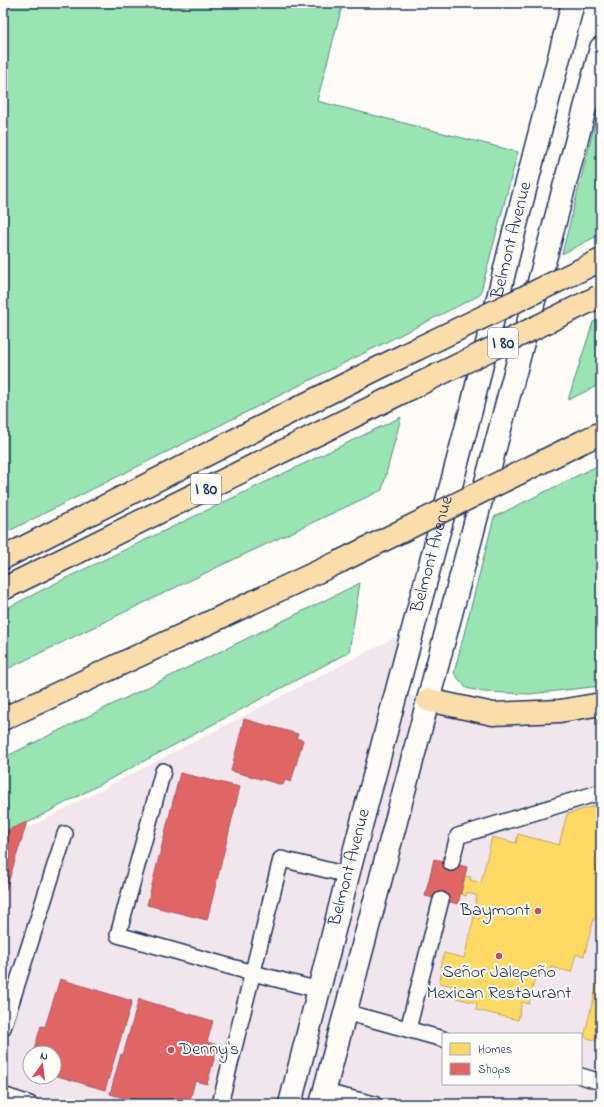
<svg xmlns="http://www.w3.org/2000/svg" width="604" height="1107" viewBox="0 0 604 1107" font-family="'Indie Flower',sans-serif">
<rect width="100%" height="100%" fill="#fdfcf7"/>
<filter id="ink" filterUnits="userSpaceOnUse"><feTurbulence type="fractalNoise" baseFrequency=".025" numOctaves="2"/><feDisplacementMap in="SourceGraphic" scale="8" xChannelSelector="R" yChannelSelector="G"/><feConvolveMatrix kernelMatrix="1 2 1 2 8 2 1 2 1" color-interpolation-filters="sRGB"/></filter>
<g filter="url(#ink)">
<path fill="#f2e5ec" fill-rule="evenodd" d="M413 628 396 692 493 714 601 704V1104H3V841ZM443 1034H581V1084H443ZM30 1053H54V1077H30Z"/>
<g fill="#9ae3b2" stroke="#5a8988">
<path d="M3 3H343L317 101 518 152 480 295 3 534Z"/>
<path d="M601 99V234L562 254Z"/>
<path d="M601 319V384L568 400 593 322Z"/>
<path d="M401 417 382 490 224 564 3 671V610L64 579Z"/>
<path d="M601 464V686L530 694 484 692 466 688 454 673 494 517Z"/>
<path d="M360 583 349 652 3 836V758Z"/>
</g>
<g fill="#ffd966" stroke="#bba664">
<path d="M601 804V920L594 918 584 956 576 954 571 972 551 967 549 976 536 973 529 1004 522 1002 518 1020 476 1010 477 1003 456 998 458 987 439 983 443 968 441 967 444 953 464 958 477 905 475 904 477 896 467 892 466 896 461 894 465 876 471 877 470 880 481 883 492 837 516 843 518 834 559 845 567 814Z"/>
<path d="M601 968V1042L584 1037Z"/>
</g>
<g fill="#e06666" stroke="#a55664">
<path d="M244 719 298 734 296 738 303 740 291 782 285 780 283 785 231 771Z"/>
<path d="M180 773 240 787 207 920 147 905Z"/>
<path d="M27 822 3 899V832Z"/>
<path d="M434 859 467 867 458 904 425 896Z"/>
<path d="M60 979 132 1001 105 1090 54 1075V1053H33L41 1026 45 1027Z"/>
<path d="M139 999 213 1021 207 1042 218 1045 207 1084 195 1081 189 1104H146L110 1094 121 1054 123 1055Z"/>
</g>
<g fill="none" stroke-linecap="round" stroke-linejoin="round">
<defs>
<g id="lane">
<path d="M163 771 118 935 253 973 319 990"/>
<path d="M451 863 458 836 601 792"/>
<path d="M345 1012 443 1039"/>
<path d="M3 1028 65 834"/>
<path d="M408 1029 441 900"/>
<path d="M581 1076 601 1082"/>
<path d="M325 1092 374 1104"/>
<path d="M3 1095 30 1104"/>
<path d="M220 1104 281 859 348 875"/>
</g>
<g id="secondary">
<path id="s1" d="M290 1104 348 875 471 410 509 252 573 3"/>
<path d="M321 1104 601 48"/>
</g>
<g id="highway">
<path d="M582 442 601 433"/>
<path d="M3 558 306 404 419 348"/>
<path d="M3 589 409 389"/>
<path d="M428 700 493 714 560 711 601 704"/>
<path d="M3 719 341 561"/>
</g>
</defs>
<use href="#lane" stroke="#1b2f5e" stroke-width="18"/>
<use href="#secondary" stroke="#1b2f5e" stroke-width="25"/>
<use href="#highway" stroke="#1b2f5e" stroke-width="25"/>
<use href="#lane" stroke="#fdfcf7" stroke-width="15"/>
<use href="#secondary" stroke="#fdfcf7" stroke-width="22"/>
<use href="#highway" stroke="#faddab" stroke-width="22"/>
<defs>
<g id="highway-bridge">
<path d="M419 348 601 260"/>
<path d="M409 389 598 297"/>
<path d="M341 561 582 442"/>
</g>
</defs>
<use href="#highway-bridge" stroke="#1b2f5e" stroke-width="25" stroke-linecap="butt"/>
<use href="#highway-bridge" stroke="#faddab" stroke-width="22"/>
</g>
</g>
<g fill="#d1495b" stroke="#fdfcf7" stroke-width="1.5">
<circle cx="538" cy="911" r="4"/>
<circle cx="499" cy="956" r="4"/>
<circle cx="171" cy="1050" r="4"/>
</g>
<g text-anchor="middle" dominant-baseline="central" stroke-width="4" stroke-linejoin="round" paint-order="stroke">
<g fill="#fdfcf7" stroke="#5f6c8c" stroke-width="1">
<rect x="488" y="328" width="30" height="30" rx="3"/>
<rect x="191" y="474" width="30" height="30" rx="3"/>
</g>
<g font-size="17" font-weight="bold" fill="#1b2f5e">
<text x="503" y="343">I 80</text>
<text x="206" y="489">I 80</text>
</g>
<g font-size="18" fill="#1b2f5e" stroke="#fdfcf7">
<text stroke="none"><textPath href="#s1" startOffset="892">Belmont Avenue</textPath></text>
<text stroke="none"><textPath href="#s1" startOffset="568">Belmont Avenue</textPath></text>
<text stroke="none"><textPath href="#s1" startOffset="244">Belmont Avenue</textPath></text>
</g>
<g font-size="18" fill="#1b2f5e" stroke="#fdfcf7" text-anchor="end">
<text x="530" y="911">Baymont</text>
<text x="499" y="973" text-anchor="middle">Señor Jalepeño<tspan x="499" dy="21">Mexican Restaurant</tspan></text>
<text x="179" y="1050" text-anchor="start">Denny's</text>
</g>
</g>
<rect width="604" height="1107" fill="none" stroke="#fdfcf7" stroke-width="16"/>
<rect x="8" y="8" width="588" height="1091" fill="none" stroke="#1b2f5e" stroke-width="1.5" filter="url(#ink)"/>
<rect x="442" y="1033" width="140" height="52" fill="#fdfcf7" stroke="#a3aaba"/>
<rect x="450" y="1043" width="20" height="12" fill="#ffd966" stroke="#a3aaba"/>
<text x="478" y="1053" font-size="12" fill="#1b2f5e">Homes</text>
<rect x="450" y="1063" width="20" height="12" fill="#e06666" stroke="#a3aaba"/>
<text x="478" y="1073" font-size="12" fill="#1b2f5e">Shops</text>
<g transform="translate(42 1065) rotate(14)"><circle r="19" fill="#fdfcf7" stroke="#a3aaba"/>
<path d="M0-3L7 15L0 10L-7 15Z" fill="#d1495b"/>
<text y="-6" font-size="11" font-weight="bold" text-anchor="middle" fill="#1b2f5e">N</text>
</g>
</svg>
